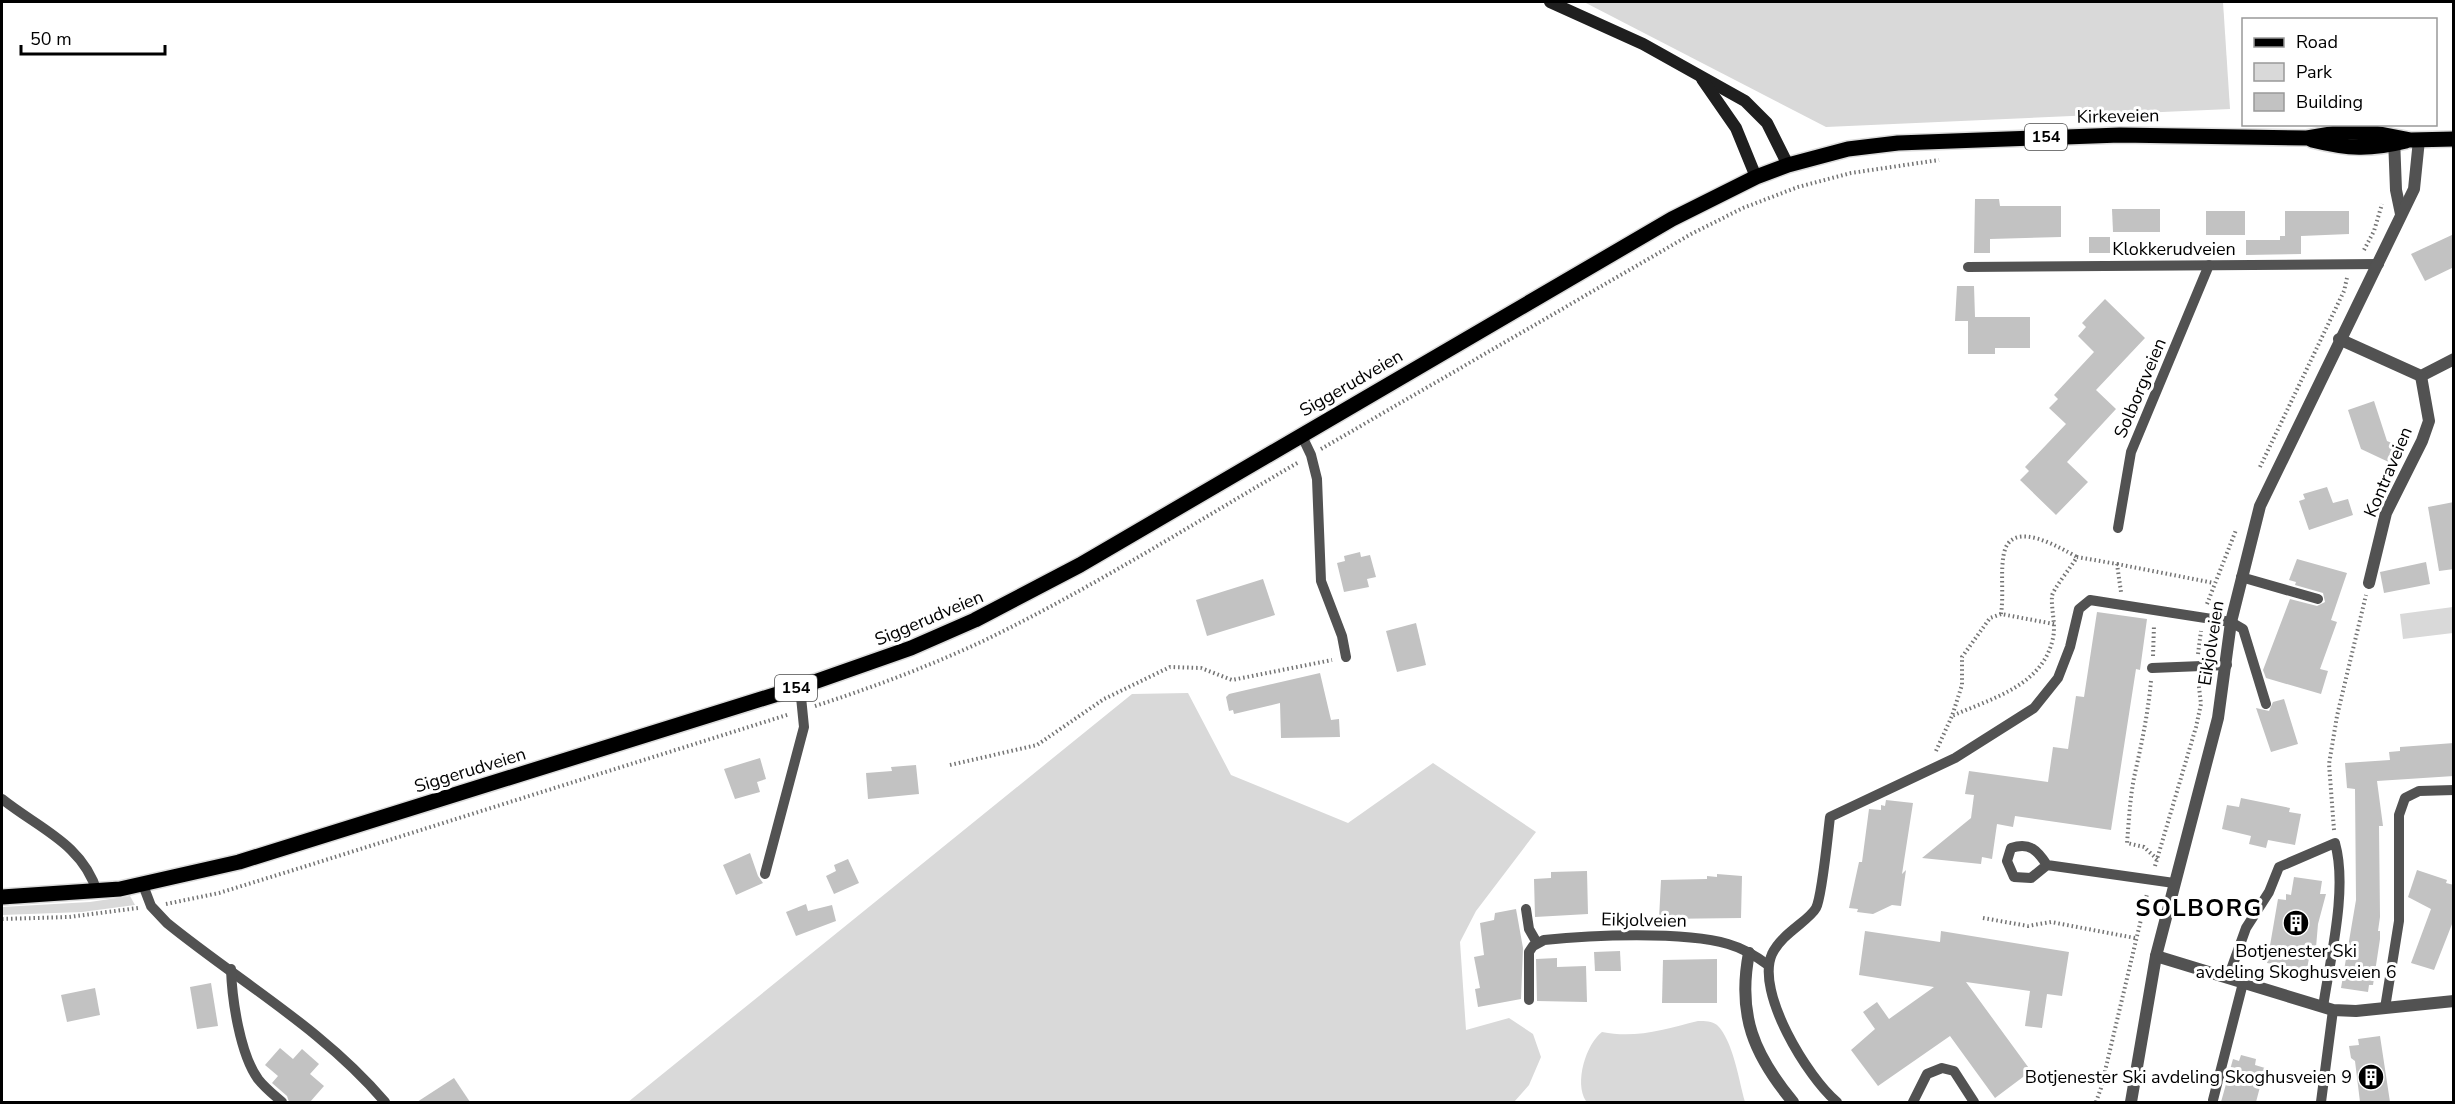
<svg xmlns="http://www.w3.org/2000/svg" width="2455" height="1104" viewBox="0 0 2455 1104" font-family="'Nunito Sans',sans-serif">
<rect width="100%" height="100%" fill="#fff"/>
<g fill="#d9d9d9">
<path d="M1584 2H2223L2230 109 1826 127Z"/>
<path d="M2453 607V633L2403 639 2400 614Z"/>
<path d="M1188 693 1231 775 1348 823 1433 763 1536 832 1476 911 1460 942 1466 1030 1509 1018 1533 1034 1541 1057 1529 1085 1514 1102H628L1132 694Z"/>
<path d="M130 896 135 905 82 912 2 915V907L90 902Z"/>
<path d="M1698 1021C1705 1021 1712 1021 1717 1025 1733 1040 1739 1081 1745 1102L1586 1101C1574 1083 1586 1044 1602 1032 1636 1039 1665 1029 1698 1021Z"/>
</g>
<g fill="#c2c2c2">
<path d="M1975 199H1999L2000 206H2061V237L1990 239V253H1974Z"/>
<path d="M2112 209H2160V232H2113Z"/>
<rect x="2206" y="211" width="39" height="24"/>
<path d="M2285 211H2349V234L2301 236V254L2246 255V240H2280V236H2285Z"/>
<path d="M2454 234V267L2425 281 2411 254Z"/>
<rect x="2089" y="237" width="21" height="16"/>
<path d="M1957 286H1974L1975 317H2030V348H1995V354H1968V321H1955Z"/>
<path d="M2105 299 2145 338 2096 390 2116 409 2067 462 2088 482 2056 515 2020 480 2029 471 2025 467 2066 424 2049 408 2058 399 2054 395 2094 352 2078 336 2086 327 2082 323Z"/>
<path d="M2374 401 2387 441 2403 448 2395 465 2361 449 2348 410Z"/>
<path d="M2327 487 2333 503 2348 499 2353 515 2309 530 2299 501 2305 499 2303 494Z"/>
<path d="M2454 502V569L2439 571 2428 507Z"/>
<path d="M1360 552 1361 557 1370 555 1376 577 1367 579 1369 587 1344 592 1337 563 1345 561 1344 556Z"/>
<path d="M2297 559 2347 573 2331 620 2337 622 2320 669 2328 671 2321 694 2266 678 2263 670 2290 599 2317 606 2325 602 2323 593 2295 585 2296 582 2289 580Z"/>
<path d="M2426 562 2430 584 2384 593 2380 572Z"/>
<path d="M1263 579 1275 615 1207 636 1196 600Z"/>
<path d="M2097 612 2147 619 2140 670 2136 669 2111 830 2015 816 2013 827 1997 824 1992 859 1982 857 1981 864 1922 858 1971 818 1974 795 1965 794 1969 771 2048 782 2053 747 2068 749 2076 696 2084 697Z"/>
<path d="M1416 623 1426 665 1397 672 1386 631Z"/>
<path d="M1320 673 1331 720 1339 719 1340 737 1281 738 1280 703 1234 714 1233 710 1229 711 1226 697 1229 694Z"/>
<path d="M2284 699 2298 744 2271 752 2256 708 2269 711 2273 702Z"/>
<path d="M2454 743V776L2377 781 2383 826H2379L2380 917 2378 931H2380V939L2373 985H2369L2368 992 2341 988 2356 900 2355 789 2347 788 2345 763 2390 760 2389 752 2400 751V747Z"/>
<path d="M760 758 766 779 757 782 760 792 735 799 724 769Z"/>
<path d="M916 765 919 794 868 799 866 773 892 771 891 767Z"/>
<path d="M2241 798 2290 808 2289 812 2301 814 2295 845 2268 840 2266 848 2249 844 2251 836 2222 829 2227 805 2239 807Z"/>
<path d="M1886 800 1913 803 1902 874 1906 870 1901 906 1892 905 1873 914 1857 912 1858 909 1849 908 1859 862H1862L1869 809 1881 810V805L1885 806Z"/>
<path d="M750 853 758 876 763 883 736 895 723 865Z"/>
<path d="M848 859 859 883 834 894 826 876 836 871 834 865Z"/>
<path d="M2417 870 2447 880 2446 883 2454 885V919L2434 970 2411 963 2431 909 2408 897Z"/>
<path d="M1587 871 1588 914 1535 917 1534 879 1551 878V872Z"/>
<path d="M1717 874 1742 876 1741 918 1659 919 1661 880 1707 879V876L1717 877Z"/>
<path d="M2294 877 2322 881 2320 894H2326L2318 924 2315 959 2309 958 2307 970 2267 963 2278 899 2286 900V894L2291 895Z"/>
<path d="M806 904 808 911 832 905 836 921 796 936 786 912Z"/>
<path d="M1516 909 1523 948 1521 999 1478 1007 1475 989 1480 988 1474 957 1484 955 1480 923 1494 920 1495 913Z"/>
<path d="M1865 931 1940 942 1941 931 2069 952 2062 996 2047 994 2042 1028 2025 1026 2030 991 1966 982 2031 1071 1995 1098 1950 1036 1878 1086 1851 1050 1875 1029 1863 1012 1877 1002 1889 1019 1934 987 1859 975Z"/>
<path d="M1620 951 1621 971H1595L1594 952Z"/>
<path d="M1557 958V967L1586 966 1587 1002 1537 1001 1536 959Z"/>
<path d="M1717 959V1003H1662L1663 960Z"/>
<path d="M211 983 218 1026 197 1029 190 987Z"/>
<path d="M95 988 100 1015 67 1022 61 995Z"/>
<path d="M2380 1036 2390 1102H2360L2355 1061 2351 1058 2349 1046 2359 1045 2358 1039Z"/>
<path d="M280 1048 293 1059 302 1049 319 1064 310 1074 324 1086 310 1102H289L287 1096 272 1083 278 1076 265 1065Z"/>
<path d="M2241 1055 2256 1059 2255 1065 2265 1068 2256 1102H2221L2233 1059 2239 1061Z"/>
<path d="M454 1078 470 1102H417Z"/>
</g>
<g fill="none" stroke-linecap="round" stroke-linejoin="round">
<defs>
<g id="primary">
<path d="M2312 140C2348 149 2370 150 2406 141"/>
<path d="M2 897 120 889 239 862 800 687 911 648 975 620 1080 565 1672 219 1756 177 1788 165 1848 149 1898 143 2120 135 2307 138 2343 132 2375 133 2411 140 2454 139"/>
</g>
</defs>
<use href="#primary" stroke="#dbdbdb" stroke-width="18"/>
<g stroke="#747474" stroke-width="4" stroke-dasharray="1.5 3" stroke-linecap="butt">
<path d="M2364 250 2374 231 2382 204"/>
<path d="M1321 449 1693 233 1743 208 1798 187 1851 173 1939 160"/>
<path d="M2260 467 2344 291 2347 278"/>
<path d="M2117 564 2214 583"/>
<path d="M2207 604 2236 530"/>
<path d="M2001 614C2004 594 2000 572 2004 553 2012 518 2060 548 2077 557"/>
<path d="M2054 624 2001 614 1990 618 1962 657V685L1952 716C1992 698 2043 686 2053 638 2056 624 2051 610 2052 596 2053 589 2072 566 2077 557L2117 564 2121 592"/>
<path d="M2198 654 2201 631"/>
<path d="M2153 656 2154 625"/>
<path d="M2151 681C2148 713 2142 742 2135 773 2130 796 2129 820 2127 843L2144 847 2158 860"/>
<path d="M815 706C871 688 927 667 981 642 1091 589 1194 523 1299 462"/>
<path d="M1936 751 1952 716"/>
<path d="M950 765 1037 745 1104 699 1170 667 1201 668 1232 680 1332 660"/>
<path d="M2334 830 2329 764 2337 716 2366 595"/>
<path d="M2155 866 2196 727 2201 704 2198 679"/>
<path d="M166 904 219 893 300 868 790 714"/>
<path d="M1983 918 2028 926 2051 922 2135 938"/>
<path d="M2 919 69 917 138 908"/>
<path d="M2096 1102 2101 1088 2147 894"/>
</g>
<g stroke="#525252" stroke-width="10">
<path d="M1968 267 2379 264"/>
<path d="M1301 434 1311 455 1317 479 1321 581 1342 636 1346 657"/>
<path d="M2118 528 2131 452 2209 265"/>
<path d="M2241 577 2318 599"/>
<path d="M2152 668 2227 665"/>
<path d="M2 799C38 828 83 844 97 892"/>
<path d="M2047 865 2031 878 2014 877 2007 861 2011 848C2030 842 2037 850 2047 865L2174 883"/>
<path d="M765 874 804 727 800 687"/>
<path d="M143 885 151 906 167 923C241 983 323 1029 385 1102"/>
<path d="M1526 909 1529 929 1537 943"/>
<path d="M231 969C232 1000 240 1054 258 1079 265 1088 274 1095 282 1102"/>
<path d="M2228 978 2246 928 2269 892 2279 867 2335 843C2348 889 2330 959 2323 1007"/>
<path d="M1529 1000V952L1533 946 1544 940C1590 935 1684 931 1728 944 1742 948 1756 956 1768 965"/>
<path d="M2385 1008 2399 921V815L2405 798 2419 791 2454 790"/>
<path d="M2213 1100 2243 983"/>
<path d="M1837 1102C1808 1078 1755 992 1772 954 1782 933 1809 921 1816 908 1822 897 1828 833 1830 817L1955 758 2034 708 2058 678 2070 647 2079 609 2090 600 2231 622 2243 629 2266 704"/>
<path d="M1913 1102 1927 1074 1942 1068 1954 1071 1974 1102"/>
<path d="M2321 1102 2333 1010"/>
</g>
<g stroke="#525252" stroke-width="12">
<path d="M2394 138 2396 190 2401 214"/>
<path d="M2339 339 2421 376 2454 359"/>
<path d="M2369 583 2386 513 2422 441 2429 421 2421 376"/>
<path d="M1749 953C1737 1015 1754 1055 1793 1102"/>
<path d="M2156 956 2333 1010 2356 1011 2454 1001"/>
<path d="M2131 1102 2156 956 2218 718 2231 622 2260 506 2414 189 2419 140"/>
</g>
<g stroke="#1f1f1f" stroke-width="12">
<path d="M1550 2 1643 44 1745 101 1767 123 1788 165"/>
<path d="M1702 79 1736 128 1756 177"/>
</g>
<use href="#primary" stroke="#000" stroke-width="15"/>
</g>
<defs>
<symbol id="building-disc" viewBox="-11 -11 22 22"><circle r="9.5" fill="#000" stroke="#fff"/><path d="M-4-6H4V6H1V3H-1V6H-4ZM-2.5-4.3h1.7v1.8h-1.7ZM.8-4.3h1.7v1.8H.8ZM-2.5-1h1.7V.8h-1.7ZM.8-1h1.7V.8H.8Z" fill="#fff"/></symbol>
</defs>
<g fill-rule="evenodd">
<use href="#building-disc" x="2281" y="908" width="30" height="30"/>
<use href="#building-disc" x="2356" y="1062" width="30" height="30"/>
</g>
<g text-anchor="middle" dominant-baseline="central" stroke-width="6" stroke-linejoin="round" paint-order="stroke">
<g fill="#fff" stroke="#4c4c4c" stroke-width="1.5">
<rect x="2025" y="124" width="42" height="26" rx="4.5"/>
<rect x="775" y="675" width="42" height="26" rx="4.5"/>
</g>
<g font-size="16" font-weight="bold" fill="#000">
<text x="2046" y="137">154</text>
<text x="796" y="688">154</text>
</g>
<g font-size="18" fill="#000" stroke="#fff">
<text transform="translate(2118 116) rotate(-1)">Kirkeveien</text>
<text x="2174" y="249">Klokkerudveien</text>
<text transform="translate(1351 383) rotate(-30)">Siggerudveien</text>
<text transform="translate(2140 388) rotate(-67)">Solborgveien</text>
<text transform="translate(2388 472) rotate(-67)">Kontraveien</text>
<text transform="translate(929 618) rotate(-23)">Siggerudveien</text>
<text transform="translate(2211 643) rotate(-81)">Eikjolveien</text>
<text transform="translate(470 770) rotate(-17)">Siggerudveien</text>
<text transform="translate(1644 920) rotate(1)">Eikjolveien</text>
</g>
<g font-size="18" fill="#000" stroke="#fff">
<text x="2296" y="951">Botjenester Ski<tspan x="2296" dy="21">avdeling Skoghusveien 6</tspan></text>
<text x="2352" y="1077" text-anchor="end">Botjenester Ski avdeling Skoghusveien 9</text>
</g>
<g font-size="24" font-weight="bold" letter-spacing="1.5" fill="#000" stroke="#fff">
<text x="2199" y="908">SOLBORG</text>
</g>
</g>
<rect width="2455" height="1104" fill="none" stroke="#000000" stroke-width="6"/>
<rect x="2242" y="18" width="195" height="108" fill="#ffffff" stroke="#999999" stroke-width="1.5"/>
<rect x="2254" y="38" width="30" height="9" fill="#000000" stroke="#999999" stroke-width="1.5"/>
<text x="2296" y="48" font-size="18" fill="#000000">Road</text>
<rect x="2254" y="63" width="30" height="18" fill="#d9d9d9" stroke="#999999" stroke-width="1.5"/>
<text x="2296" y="78" font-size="18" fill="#000000">Park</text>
<rect x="2254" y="93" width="30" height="18" fill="#c2c2c2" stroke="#999999" stroke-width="1.5"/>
<text x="2296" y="108" font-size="18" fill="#000000">Building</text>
<path d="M21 45v9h144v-9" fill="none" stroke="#000000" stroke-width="3"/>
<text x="30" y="45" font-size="18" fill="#000000" stroke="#ffffff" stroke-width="4.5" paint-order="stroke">50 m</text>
</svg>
